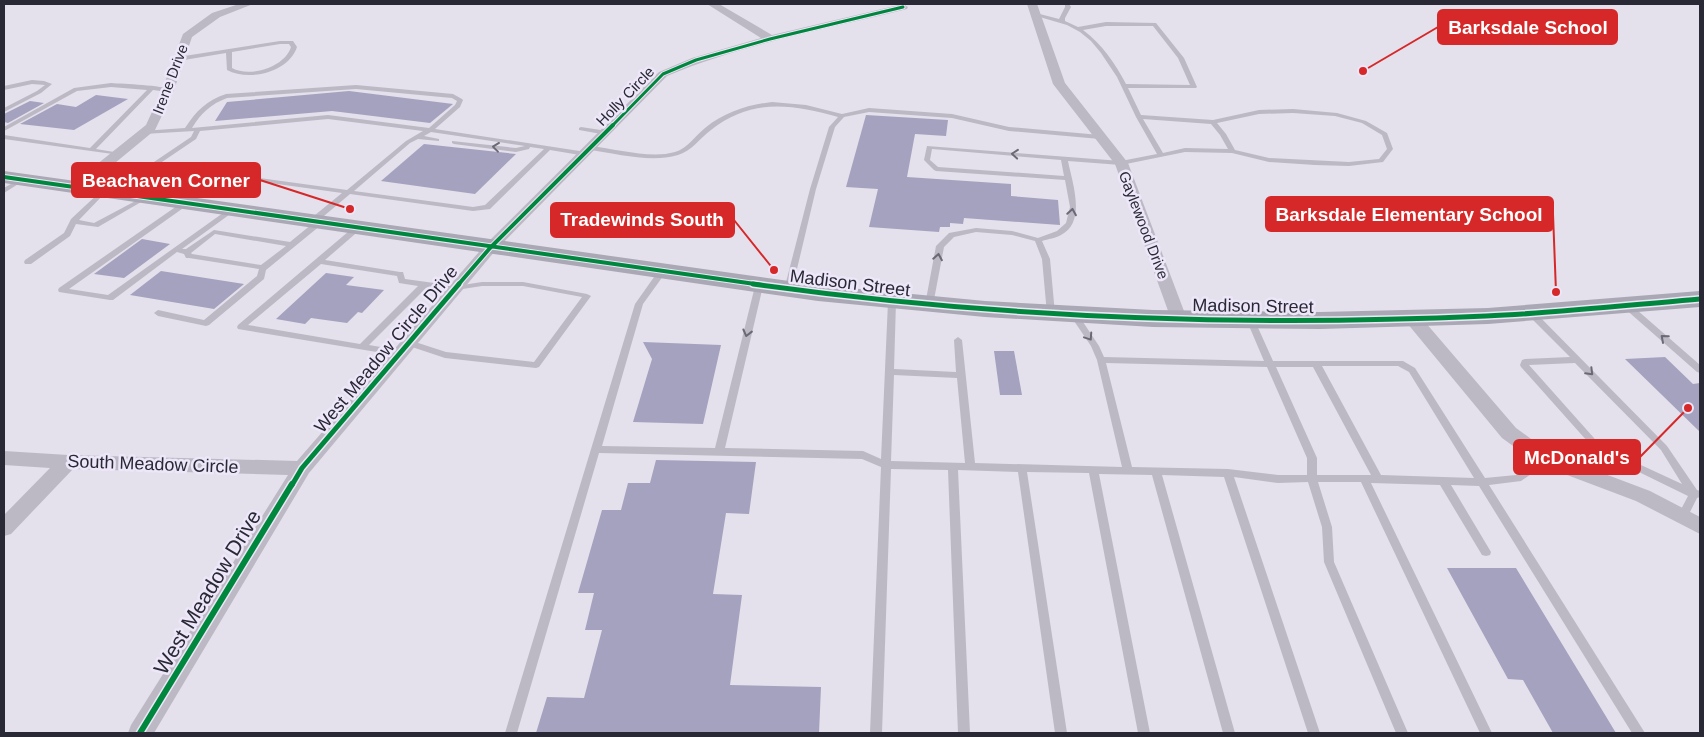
<svg xmlns="http://www.w3.org/2000/svg" width="1704" height="737" viewBox="0 0 1704 737" font-family="Helvetica,sans-serif">
<rect width="100%" height="100%" fill="#e4e0ec"/>
<g fill="#a4a2bf">
<path d="M349 91 453 104 430 123 332 111 215 121 227 102Z"/>
<path d="M96 95 128 99 74 130 20 124 57 104 76 107Z"/>
<path d="M30 101 44 103 8 123 4 122V114Z"/>
<path d="M866 115 948 120 946 136 915 134 907 177 1011 184V196L1058 200 1060 225 964 218 963 224 950 223V227H940L939 232 869 227 878 189 846 187Z"/>
<path d="M424 144 516 154 475 194 381 181Z"/>
<path d="M142 239 170 244 124 278 94 274Z"/>
<path d="M161 271 244 284 214 309 130 295Z"/>
<path d="M326 273 354 277 346 285 384 290 362 313 358 312 347 323 311 318 305 324 276 319Z"/>
<path d="M643 342 721 345 703 424 633 422 652 359Z"/>
<path d="M994 351H1014L1022 395H1000Z"/>
<path d="M1665 357 1693 384 1700 383V432L1625 359Z"/>
<path d="M656 460 756 462 749 514 726 513 713 594 742 595 730 685 821 687 819 733H536L547 697 584 698 602 630H585L594 593H578L602 510H621L628 483H650Z"/>
<path d="M1447 568H1516L1616 733H1553L1523 680 1508 679Z"/>
</g>
<g fill="none" stroke-linecap="round" stroke-linejoin="round">
<g fill="#bcb9c4" fill-rule="evenodd">
<path d="M1065 4H1069L1071 7 1065 18V21L1078 27 1106 22 1156 23 1184 58 1197 87 1196 88H1128L1141 115 1213 120 1259 110 1293 109 1337 113 1366 121 1387 133 1393 149 1383 162 1349 166 1315 165 1269 162 1232 153 1185 152 1121 165 1068 161C1072 182 1087 222 1061 235 1056 238 1048 239 1042 241L1050 259 1055 314 1054 316 1051 317 1047 314 1042 259 1035 241 1012 235 976 232 954 237 944 247 933 305 929 308 926 307 925 305 936 246 949 233 976 228 1012 231 1038 238 1057 231 1066 223 1070 207 1065 180 936 171 934 170 924 160 927 146 1121 161 1157 154 1136 117 1117 77 1101 53 1091 41 1080 32 1067 25 1033 15 1036 13 1059 19 1065 7ZM1106 26H1153L1178 58 1190 85 1126 84C1115 63 1102 44 1083 30ZM1293 113 1335 116 1362 123 1382 135 1387 149 1379 159 1349 162 1269 158 1235 150 1226 134 1217 123 1259 114ZM1143 119 1211 124 1220 135 1228 149 1185 148 1163 153ZM932 149 1061 160 1064 176 938 167 930 160Z"/>
<path d="M280 41H293L297 47C289 72 249 82 227 70L226 53 178 61 175 59 178 57ZM280 44H289L291 47C285 67 250 78 232 68V52Z"/>
<path d="M32 80 44 81 52 84 41 93 4 112V108L37 91 45 85 32 84 4 90V86Z"/>
<path d="M111 83C124 84 162 85 171 90L168 92 153 90 96 149 120 153V155L4 139V135L90 148 147 90 111 87 77 91 6 130 4 131V127L74 88Z"/>
<path d="M356 85 453 94 462 99 463 100 460 107 435 129 586 152 589 154 586 156 550 150 490 209 473 211 350 194 318 221H321V225L266 270 264 279 209 325 206 326 158 316 154 313 158 310 204 320 257 276 259 269 189 258H186L184 254 177 252 113 300H110L59 292 58 290 59 288 220 176 151 166V164L191 137 194 131 144 134 141 132 142 131 185 128C196 111 207 100 226 94ZM356 89 452 98 457 101 455 105 429 128 328 115 192 128C201 113 211 104 227 98ZM328 119 423 131 406 141 347 190 159 164 196 139 200 131ZM431 132 525 146 516 148 452 141V143L454 144 516 152 529 149 530 147 544 149 485 205 473 207 354 191 410 143 418 139 439 141V139L424 136ZM227 177 342 193 309 220V224H312L290 242 214 230 186 249H182L233 212 234 210 230 208 108 295 69 289ZM215 234 286 246 261 265 192 254 191 253Z"/>
<path d="M772 102 806 105 842 114 869 108 952 114 1009 127 1100 135 1103 137 1100 139 1009 131 952 118 869 112 844 117 835 127 816 189 792 290 788 292 784 290 810 189 829 127 838 117C791 104 752 98 711 130 700 138 692 151 678 155 651 163 618 154 591 150L588 148 591 146C616 149 651 159 675 152 688 148 695 136 705 128 725 112 747 105 772 102Z"/>
<path d="M581 127 607 131 610 133 607 135 579 130V128Z"/>
<path d="M21 178 24 180 23 181 4 193V188Z"/>
<path d="M103 190 106 192 105 193 79 220 94 223 143 197 145 196 148 198 98 227 76 224 70 236 31 264H25L24 262 25 260 64 233 71 219 101 191Z"/>
<path d="M355 226H361L362 228 325 260 400 272H403L405 279 456 286 482 282H523L587 294 591 296 539 367 536 368 445 358 406 345 405 343 409 340 446 352 534 362 582 297 523 286H482L456 290 426 288 369 345 404 351 405 353 404 355 401 356 238 329 237 327 238 325ZM321 264 397 276 399 283 418 286 360 344 248 325Z"/>
<path d="M659 270H662L666 272 643 304 602 446 715 448 755 286 759 284 763 286 725 448 863 451 881 459 888 302 892 300 896 302 894 369 956 372 954 340 958 337 962 340 975 463 1122 467 1097 360 1091 346 1070 315 1074 312 1077 313 1099 346 1104 357 1264 361 1247 321 1251 318 1255 321 1273 361H1403L1415 368 1485 478 1516 475 1542 456H1548L1550 459 1548 462 1521 481 1489 485 1645 733H1632L1479 486 1451 485 1491 552 1490 555 1486 556 1482 555 1440 485 1371 483 1492 733H1480L1361 482H1318L1332 527 1334 562 1408 733H1396L1324 562 1322 527 1308 482 1278 483 1234 477 1320 733H1308L1224 477 1162 475 1235 733H1223L1152 475 1099 474 1150 733H1138L1089 473 1027 472 1067 733H1055L1018 472 958 470 970 733H958L948 470 891 469 882 733H870L881 467 862 459 599 453 517 733H505L635 304ZM1106 363 1267 367 1307 458V475H1278L1228 469 1132 467ZM1322 366H1398L1409 372 1474 478 1381 475ZM1276 367H1313L1371 475H1317V458ZM894 375 957 378 965 463 891 461Z"/>
<path d="M1626 302 1629 303 1700 365V373L1697 372 1623 307 1622 305Z"/>
<path d="M1531 310 1534 311 1667 446 1697 490 1700 491V497L1697 498 1686 520 1682 521 1678 520 1677 517 1688 496 1596 451 1521 367 1520 365 1522 360 1525 359 1570 357 1528 315 1527 313ZM1575 363 1661 450 1682 484 1602 447 1529 365Z"/>
</g>
<g fill="#bcb9c4" fill-rule="evenodd">
<path d="M239 4H253L220 17 192 37 174 90 155 130 81 191H71L69 188 71 185 146 125 162 90 183 34 212 13Z"/>
<path d="M707 4H719L772 35 903 4 908 7 907 9C826 29 743 44 667 76L495 251 309 473 154 733H128L131 725 288 475 73 469 11 534 4 536V515L50 468 4 465V451L68 455 297 461 485 245 659 72 692 58 761 38Z"/>
<path d="M1027 4H1037L1065 83 1128 163 1187 319 1185 323 1179 324 1173 323 1171 319 1115 164 1053 84Z"/>
<path d="M1413 314 1419 315 1516 428 1552 454 1650 491 1700 517V534L1636 501 1538 464 1502 438 1407 323 1405 319 1407 315Z"/>
</g>
<path fill="#aaa8b4" fill-rule="evenodd" d="M4 171 818 285 985 301 1153 310 1320 312 1488 308 1700 291V307L1488 324 1320 329 1153 327 985 317 818 301 4 183Z"/>
<defs>
<path id="cycleway-far3" d="M612 126 663 74 696 60 770 39 903 7"/>
<g id="cycleway-far2">
<path d="M4 177 762 285"/>
<path d="M458 285 490 248 613 125"/>
</g>
<g id="cycleway-far1">
<path d="M753 284C996 318 1241 327 1486 316 1557 313 1629 305 1700 299"/>
<path d="M292 485 302 468 459 284"/>
</g>
<path id="cycleway" d="M140 733 292 484"/>
</defs>
<use href="#cycleway-far3" stroke="#ede7f9" stroke-width="5"/>
<use href="#cycleway-far2" stroke="#ede7f9" stroke-width="6"/>
<use href="#cycleway-far1" stroke="#ede7f9" stroke-width="8"/>
<use href="#cycleway" stroke="#ede7f9" stroke-width="9"/>
<use href="#cycleway-far3" stroke="#00873e" stroke-width="3"/>
<use href="#cycleway-far2" stroke="#00873e" stroke-width="4"/>
<use href="#cycleway-far1" stroke="#00873e" stroke-width="5"/>
<use href="#cycleway" stroke="#00873e" stroke-width="6"/>
</g>
<defs><path id="oneway-chevron" d="M-2-3.5L2.5 0L-2 3.5" fill="none" stroke-width="1.6" stroke-linecap="round" stroke-linejoin="round" transform="scale(1.25)"/></defs>
<g stroke="#6b6975">
<use href="#oneway-chevron" transform="translate(496 147) rotate(-173)"/>
<use href="#oneway-chevron" transform="translate(1015 154) rotate(-175)"/>
<use href="#oneway-chevron" transform="translate(1072 212) rotate(-81)"/>
<use href="#oneway-chevron" transform="translate(938 257) rotate(-80)"/>
<use href="#oneway-chevron" transform="translate(747 333) rotate(104)"/>
<use href="#oneway-chevron" transform="translate(1089 337) rotate(56)"/>
<use href="#oneway-chevron" transform="translate(1664 338) rotate(-139)"/>
<use href="#oneway-chevron" transform="translate(1590 372) rotate(45)"/>
</g>
<g text-anchor="middle" dominant-baseline="central" stroke-width="5" stroke-linejoin="round" paint-order="stroke">
<g font-size="15" fill="#292835" stroke="#ede7f9">
<text transform="translate(170 79) rotate(-69)">Irene Drive</text>
<text transform="translate(625 96) rotate(-46)">Holly Circle</text>
<text transform="translate(1144 225) rotate(69)">Gaylewood Drive</text>
</g>
<g font-size="18" fill="#292835" stroke="#ede7f9">
<text transform="translate(850 283) rotate(7)">Madison Street</text>
<text transform="translate(1253 306) rotate(1)">Madison Street</text>
<text transform="translate(386 349) rotate(-50)">West Meadow Circle Drive</text>
<text transform="translate(153 464) rotate(2)">South Meadow Circle</text>
</g>
<g font-size="21" fill="#292835" stroke="#ede7f9">
<text transform="translate(207 592) rotate(-59)">West Meadow Drive</text>
</g>
</g>
<path fill="none" stroke="#d62828" stroke-width="2" d="M1363 71L1438 27M350 209L260 180M1556 292L1553 214M774 270L734 220M1688 408L1640 457"/>
<g fill="#d62828" stroke="#ede7f9" stroke-width="2">
<circle cx="1363" cy="71" r="5"/>
<circle cx="350" cy="209" r="5"/>
<circle cx="1556" cy="292" r="5"/>
<circle cx="774" cy="270" r="5"/>
<circle cx="1688" cy="408" r="5"/>
</g>
<g fill="#d62828" stroke="#d62828" stroke-width="2">
<rect x="1438" y="10" width="179" height="34" rx="5"/>
<rect x="72" y="163" width="188" height="34" rx="5"/>
<rect x="1266" y="197" width="287" height="34" rx="5"/>
<rect x="551" y="203" width="183" height="34" rx="5"/>
<rect x="1514" y="440" width="126" height="34" rx="5"/>
</g>
<g font-size="19" text-anchor="middle" font-weight="bold" fill="#fff">
<text x="1528" y="34">Barksdale School</text>
<text x="166" y="187">Beachaven Corner</text>
<text x="1409" y="221">Barksdale Elementary School</text>
<text x="642" y="226">Tradewinds South</text>
<text x="1577" y="464">McDonald's</text>
</g>
<rect width="1704" height="737" fill="none" stroke="#292835" stroke-width="10"/>
</svg>
